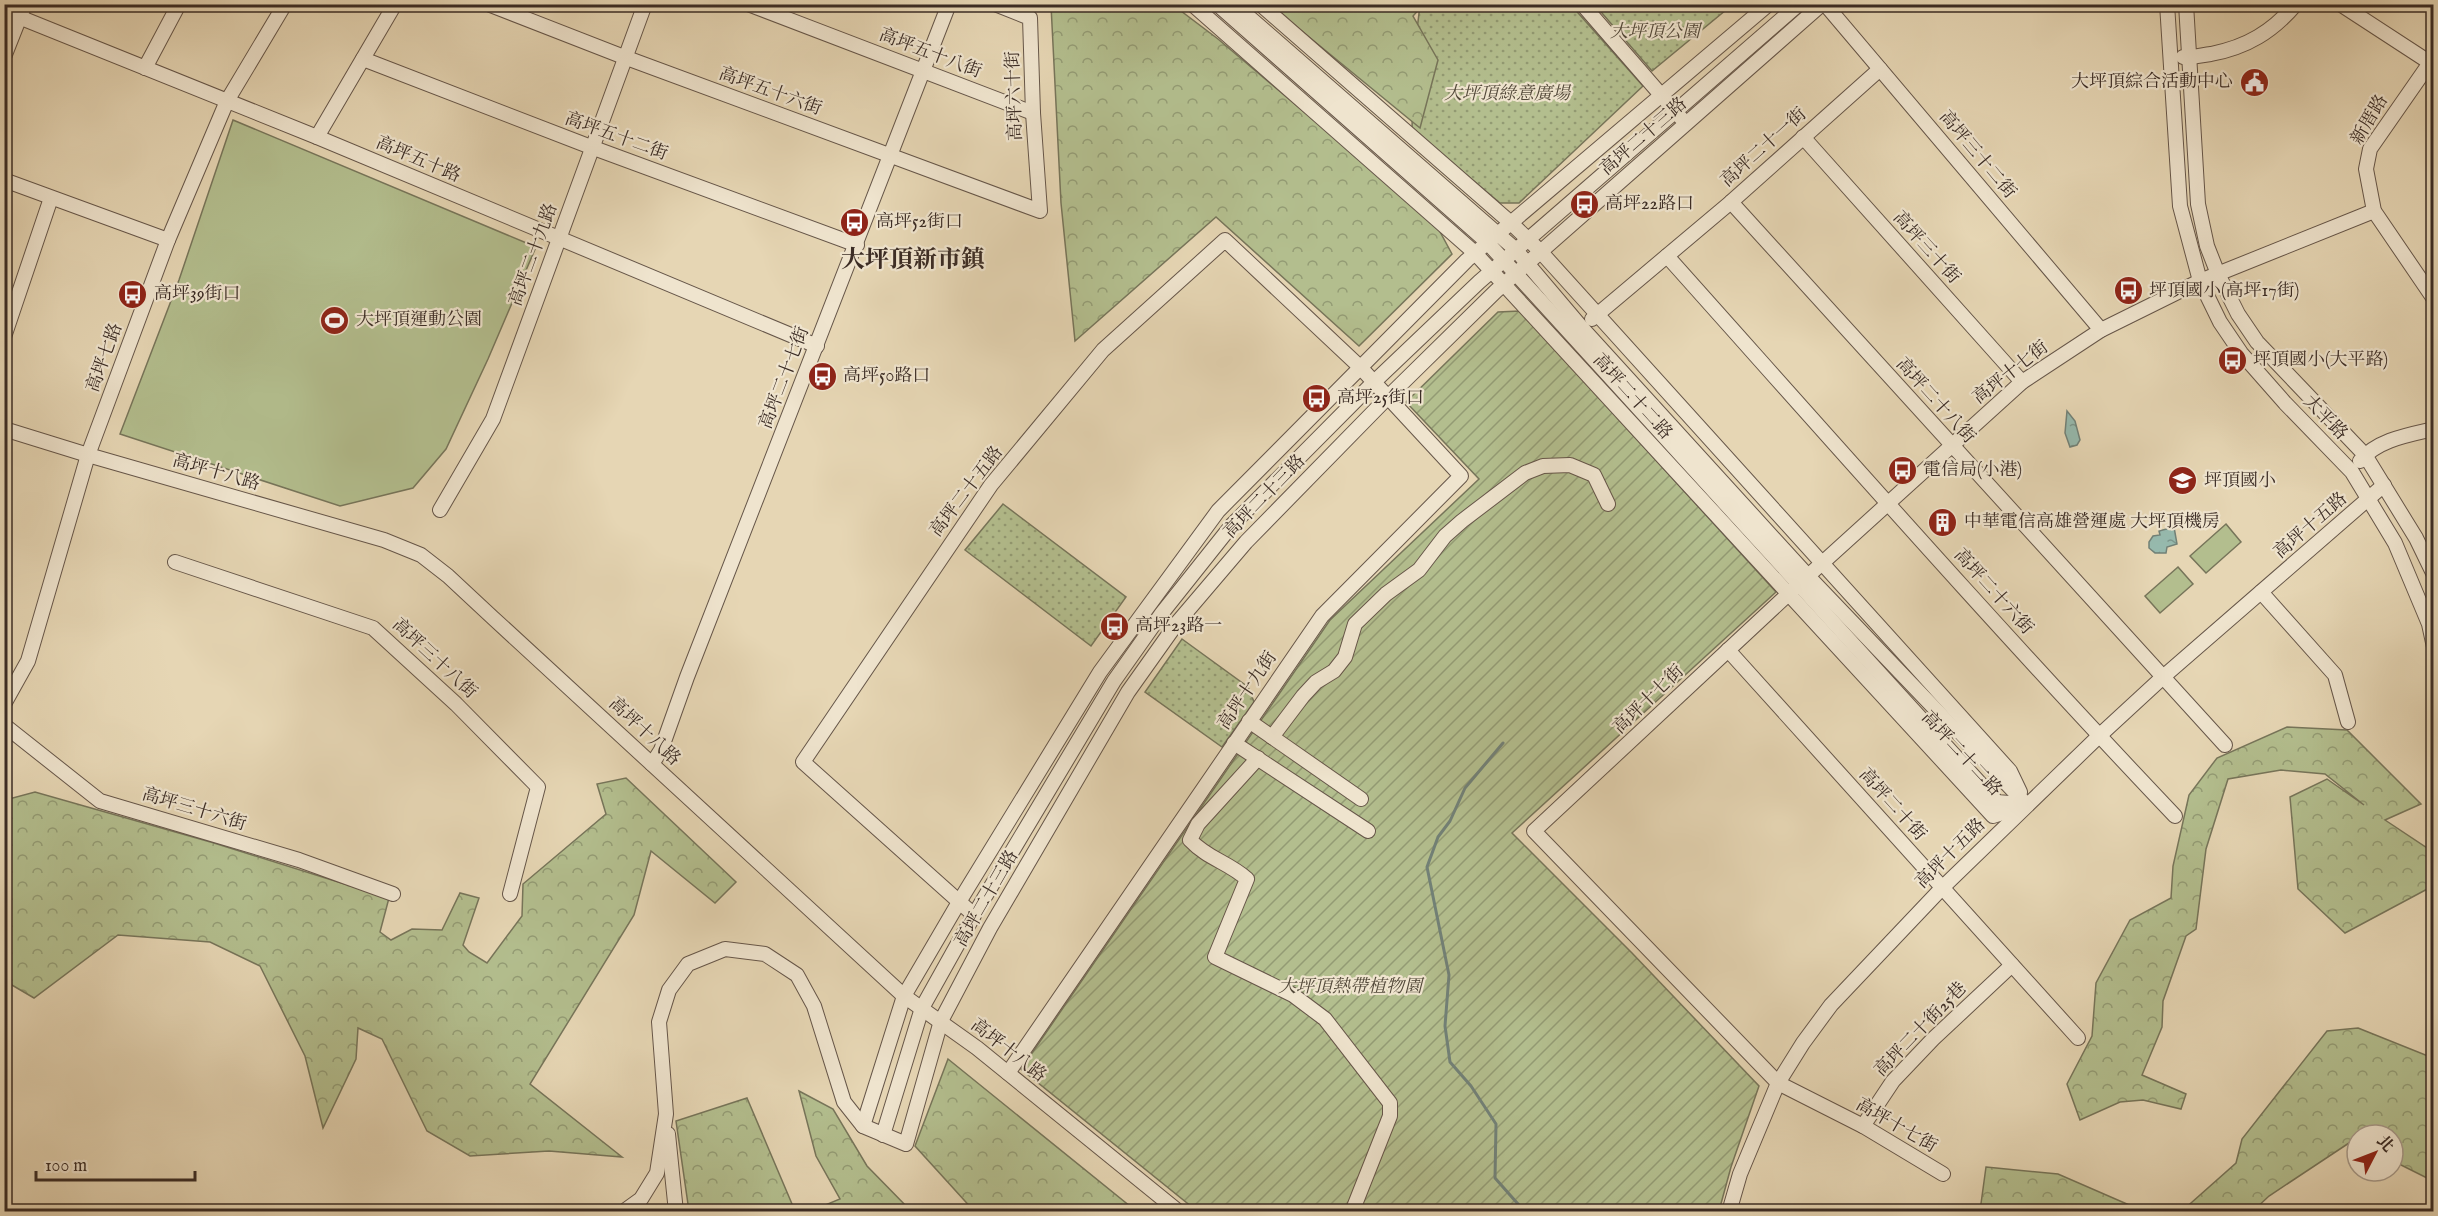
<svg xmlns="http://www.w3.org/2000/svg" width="2438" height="1216" viewBox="0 0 2438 1216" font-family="'IM FELL English','Noto Serif TC',serif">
<defs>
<pattern id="grass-dots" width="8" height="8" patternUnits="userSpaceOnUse" patternTransform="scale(1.5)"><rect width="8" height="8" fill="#b3be8e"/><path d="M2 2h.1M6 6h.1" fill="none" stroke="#939b74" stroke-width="1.8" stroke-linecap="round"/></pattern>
<pattern id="forest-crowns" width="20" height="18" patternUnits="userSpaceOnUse" patternTransform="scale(1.5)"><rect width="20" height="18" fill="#b3be8e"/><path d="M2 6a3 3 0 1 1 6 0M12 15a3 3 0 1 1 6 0" fill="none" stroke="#939b74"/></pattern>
<pattern id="garden-furrows" width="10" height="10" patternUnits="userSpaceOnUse" patternTransform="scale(1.5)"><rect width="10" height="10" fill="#b3be8e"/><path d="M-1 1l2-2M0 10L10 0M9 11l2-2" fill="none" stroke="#939b74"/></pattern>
<pattern id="water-ripples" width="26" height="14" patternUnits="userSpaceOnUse" patternTransform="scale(1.5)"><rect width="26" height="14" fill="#96b9ad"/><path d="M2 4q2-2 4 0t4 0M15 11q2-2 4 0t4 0" fill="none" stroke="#7c978d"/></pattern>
</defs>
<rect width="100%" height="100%" fill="#e6d6b4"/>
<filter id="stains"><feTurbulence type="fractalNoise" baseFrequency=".00333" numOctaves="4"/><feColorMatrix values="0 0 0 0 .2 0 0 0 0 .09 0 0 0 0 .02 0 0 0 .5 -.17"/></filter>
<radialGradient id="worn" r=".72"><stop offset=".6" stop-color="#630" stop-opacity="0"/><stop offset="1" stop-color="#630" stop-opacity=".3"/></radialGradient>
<g fill="url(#grass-dots)" stroke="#77755a" stroke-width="1.5">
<path d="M1420 5H1571L1643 86 1519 203H1500L1412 129 1414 55Z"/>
<path d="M1595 5H1732L1652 71Z"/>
<path d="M1003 504 1126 597 1091 646 965 550Z"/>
<path d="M1182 639 1248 687 1254 702 1222 747 1145 692Z"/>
</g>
<g fill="url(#forest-crowns)" stroke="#77755a" stroke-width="1.5">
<path d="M1051 5H1173L1218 39 1399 192 1439 230 1452 254 1359 346 1216 217 1075 341 1061 203Z"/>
<path d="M1270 5H1423L1413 16 1438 60 1420 128Z"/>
<path d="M2287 727 2347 730 2421 804 2385 820 2433 852V886L2345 933 2298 889 2290 797 2327 779 2364 805 2325 774 2281 770 2228 779 2206 849 2196 929 2186 936 2163 1001 2162 1027 2142 1075 2186 1094 2181 1109 2143 1100 2120 1102 2080 1120 2067 1084 2092 1036 2096 983 2130 920 2171 898 2173 866 2189 795 2217 758Z"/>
<path d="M626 778 736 882 715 903 651 851 634 915 530 1084 622 1157 549 1151 470 1156 427 1131 382 1039 358 1028 356 1059 323 1128 305 1056 260 966 210 942 118 935 34 998 5 981V800L35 792 214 843 389 898 380 932 391 940 412 929 442 930 460 893 479 898 463 945 469 952 487 963 522 916 523 884 606 814 597 784Z"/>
<path d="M2358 1028 2433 1058V1181L2393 1161V1135H2357V1144L2352 1141 2269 1196 2253 1211H2182L2236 1163 2242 1139 2327 1031Z"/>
<path d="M948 1059 1136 1211H974L915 1146Z"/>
<path d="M799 1091 833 1109 867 1166 911 1211H811L840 1199 816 1156Z"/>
<path d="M747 1098 795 1211H689L676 1121Z"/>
<path d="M1986 1167 2058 1174 2143 1211H1980Z"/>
</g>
<path fill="url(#garden-furrows)" stroke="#77755a" stroke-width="1.5" d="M1520 311 1776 592 1512 833 1632 953 1759 1086 1731 1167 1719 1211H1197L1021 1069 1330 620 1479 479 1406 402 1498 312Z"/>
<g fill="#b3be8e" stroke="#77755a" stroke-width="1.5">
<path d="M233 120 536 247 488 359 446 449 413 488 340 506 120 434 179 280Z"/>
<path d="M2226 524 2241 542 2206 573 2190 556Z"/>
<path d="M2178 567 2193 584 2160 613 2145 596Z"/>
</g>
<g fill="url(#water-ripples)" stroke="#728177" stroke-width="1.5">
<path d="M2067 411 2075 421 2080 440 2077 445 2070 447 2065 433Z"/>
<path d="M2174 527 2177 544 2167 547 2166 553H2155L2149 548V542L2153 536 2160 535 2159 531Z"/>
</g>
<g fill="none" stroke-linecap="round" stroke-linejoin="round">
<path stroke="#728177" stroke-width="3" d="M1503 743 1465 788 1450 821 1438 837 1427 867 1449 975 1445 1026 1450 1062 1471 1086 1496 1124 1495 1178 1525 1212"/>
<defs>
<g id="minor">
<path d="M488 4 624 57 1040 211 1033 113 1030 18 995 4"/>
<path d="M748 4 1033 113"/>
<path d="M1192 4 1475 253 1993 816 2027 805"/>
<path d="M1217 4 1487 242 1997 802 2022 804"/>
<path d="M1234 4 1515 249 1582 328 1808 576 2027 805"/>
<path d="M1260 4 1511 223 1540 251 2010 771 2020 792"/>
<path d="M1582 4 1681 118"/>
<path d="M1825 4 2101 330"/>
<path d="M2167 4 2180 206 2200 281 2220 322 2241 353 2285 403 2352 472 2395 543 2429 624 2434 647"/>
<path d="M2186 4 2198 204 2207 246 2218 274 2238 314 2257 342 2365 455 2416 538 2434 575"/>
<path d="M2340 4 2429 62"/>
<path d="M4 11 317 137 817 346"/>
<path d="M4 57 25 4"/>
<path d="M2183 57C2192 58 2202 55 2211 54 2247 47 2272 32 2296 4"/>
<path d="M2434 57 2370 149 2366 169 2374 211 2434 299"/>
<path d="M363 59 591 147 857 245"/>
<path d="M145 68 179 4"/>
<path d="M317 137 395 4"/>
<path d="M1803 137 2022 382"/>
<path d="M4 180 168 240"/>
<path d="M1731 202 2225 745"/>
<path d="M1667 256C1835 444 2001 633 2175 816"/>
<path d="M1592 319 1731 202 1880 69"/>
<path d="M4 337 51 198"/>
<path d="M4 429 88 455 384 540 421 555 448 576 492 617 904 996 977 1048 1179 1212"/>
<path d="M2360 461C2377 440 2408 435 2434 429"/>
<path d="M440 510 493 419 645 4"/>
<path d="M175 562 373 628 456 704 538 787 510 894"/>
<path d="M2261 592 2335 675 2348 722"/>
<path d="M1728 650 2078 1038"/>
<path d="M4 704 28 661 88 455 168 240 227 101 285 4"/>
<path d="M1249 721 1361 799"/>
<path d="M4 725 100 801 299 860 393 894"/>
<path d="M1272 737 1303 696 1316 682 1334 671 1345 657 1355 624 1386 594 1419 570 1445 536 1462 521 1525 473 1543 466 1570 465 1594 475 1608 504"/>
<path d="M1234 743 1368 831"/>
<path d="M1258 758 1198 824 1190 840C1208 859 1228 862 1247 879L1215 957 1293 995 1325 1019 1390 1103V1116L1352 1212"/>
<path d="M652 764 661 750 687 677 949 4"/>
<path d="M974 915 803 762 991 485 1103 350 1225 240 1360 367 1461 476 1322 616 1008 1073"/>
<path d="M863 1126 904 996 959 902 1100 672 1218 511 1467 260 1769 4"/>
<path d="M1863 1126 1893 1081 1933 1039 2012 965"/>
<path d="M668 1134 676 1212"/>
<path d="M883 1135 922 1008 974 915 1114 681 1162 613 1232 525 1374 382 1479 282 1799 4"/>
<path d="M1943 1174 1863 1126 1778 1083 1534 831 1798 585 2022 382 2101 330 2200 281 2374 211"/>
<path d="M623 1212 641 1199 657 1173 666 1114 659 1022 669 990 688 964 725 949 765 954 797 975 814 1006 844 1102 863 1126 906 1144 941 1021 990 928 1128 692 1177 623 1246 542 1388 397 1496 291 1822 4"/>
<path d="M1729 1212 1740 1174 1778 1083 1803 1043 1831 1005 1942 888 2099 736 2163 677 2384 485"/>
</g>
</defs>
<use href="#minor" stroke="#665649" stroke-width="16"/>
<use href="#minor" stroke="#efe4ce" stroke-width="14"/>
</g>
<defs>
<symbol id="civic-disc" viewBox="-11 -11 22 22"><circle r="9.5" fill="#8f2418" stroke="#efe4ce"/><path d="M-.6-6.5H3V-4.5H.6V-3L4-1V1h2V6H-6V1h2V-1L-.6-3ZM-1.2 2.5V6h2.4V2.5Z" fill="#fff"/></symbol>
<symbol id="bus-disc" viewBox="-11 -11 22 22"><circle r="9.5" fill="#8f2418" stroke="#efe4ce"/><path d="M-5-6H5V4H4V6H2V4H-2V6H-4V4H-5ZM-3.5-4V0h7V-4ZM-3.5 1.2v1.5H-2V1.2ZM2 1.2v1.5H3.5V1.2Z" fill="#fff"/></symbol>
<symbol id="stadium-disc" viewBox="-11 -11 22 22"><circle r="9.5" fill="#8f2418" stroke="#efe4ce"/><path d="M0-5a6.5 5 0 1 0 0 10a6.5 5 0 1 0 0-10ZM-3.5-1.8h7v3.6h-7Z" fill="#fff"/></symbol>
<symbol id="school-disc" viewBox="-11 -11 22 22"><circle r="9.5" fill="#8f2418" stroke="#efe4ce"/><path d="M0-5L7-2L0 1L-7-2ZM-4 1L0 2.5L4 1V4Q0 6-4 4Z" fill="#fff"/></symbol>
<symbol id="building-disc" viewBox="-11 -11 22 22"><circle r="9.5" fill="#8f2418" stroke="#efe4ce"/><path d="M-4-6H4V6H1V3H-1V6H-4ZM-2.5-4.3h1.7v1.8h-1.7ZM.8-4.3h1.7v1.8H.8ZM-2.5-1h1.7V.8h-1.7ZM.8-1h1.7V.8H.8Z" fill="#fff"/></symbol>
</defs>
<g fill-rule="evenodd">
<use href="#civic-disc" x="2238" y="66" width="33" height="33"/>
<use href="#bus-disc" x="1568" y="188" width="33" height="33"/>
<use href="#bus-disc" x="838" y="206" width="33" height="33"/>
<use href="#bus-disc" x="2112" y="274" width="33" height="33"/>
<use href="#bus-disc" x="116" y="278" width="33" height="33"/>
<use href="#stadium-disc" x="318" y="304" width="33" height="33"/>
<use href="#bus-disc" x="2216" y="344" width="33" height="33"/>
<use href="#bus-disc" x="806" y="360" width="33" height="33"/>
<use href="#bus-disc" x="1300" y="382" width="33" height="33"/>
<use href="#bus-disc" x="1886" y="454" width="33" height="33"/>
<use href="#school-disc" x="2166" y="464" width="33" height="33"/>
<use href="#building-disc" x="1926" y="506" width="33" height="33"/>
<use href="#bus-disc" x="1098" y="610" width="33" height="33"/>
</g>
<g text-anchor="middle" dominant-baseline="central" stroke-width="4.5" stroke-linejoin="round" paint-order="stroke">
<g font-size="18" font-style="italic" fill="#53493a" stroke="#efe4ce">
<text x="1655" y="32">大坪頂公園</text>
<text x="1507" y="94">大坪頂綠意廣場</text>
<text x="1350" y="987">大坪頂熱帶植物園</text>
</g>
<g font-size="18" fill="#3b2c25" stroke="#efe4ce">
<text transform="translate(930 54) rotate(21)">高坪五十八街</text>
<text transform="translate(770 92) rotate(20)">高坪五十六街</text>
<text transform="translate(1015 96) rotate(-92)">高坪六十街</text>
<text transform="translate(2370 120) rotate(-59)">新厝路</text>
<text transform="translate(616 137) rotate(20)">高坪五十二街</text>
<text transform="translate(1644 137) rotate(-41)">高坪二十三路</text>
<text transform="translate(1764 148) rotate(-42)">高坪二十一街</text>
<text transform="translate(1977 155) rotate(50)">高坪三十二街</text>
<text transform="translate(418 160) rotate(23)">高坪五十路</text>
<text transform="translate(1926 248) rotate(48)">高坪三十街</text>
<text transform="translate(534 255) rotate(-70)">高坪二十九路</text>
<text transform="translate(105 358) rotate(-70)">高坪七路</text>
<text transform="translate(2011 373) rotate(-38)">高坪十七街</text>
<text transform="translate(785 378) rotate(-69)">高坪二十七街</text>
<text transform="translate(1632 397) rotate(48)">高坪二十二路</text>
<text transform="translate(1935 401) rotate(48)">高坪二十八街</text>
<text transform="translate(2325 418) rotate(46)">大平路</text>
<text transform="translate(216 473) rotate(16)">高坪十八路</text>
<text transform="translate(967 492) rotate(-53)">高坪二十五路</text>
<text transform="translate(1265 497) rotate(-46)">高坪二十三路</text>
<text transform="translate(2311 526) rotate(-41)">高坪十五路</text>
<text transform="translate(1993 592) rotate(48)">高坪二十六街</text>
<text transform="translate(434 659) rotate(43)">高坪三十八街</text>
<text transform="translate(1248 691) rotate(-56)">高坪十九街</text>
<text transform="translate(1649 700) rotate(-44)">高坪十七街</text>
<text transform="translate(644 732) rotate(43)">高坪十八路</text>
<text transform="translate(1961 754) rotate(47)">高坪二十二路</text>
<text transform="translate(1892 805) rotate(48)">高坪二十街</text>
<text transform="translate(194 810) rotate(17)">高坪三十六街</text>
<text transform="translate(1951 854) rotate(-45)">高坪十五路</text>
<text transform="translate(987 899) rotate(-60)">高坪二十三路</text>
<text transform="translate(1921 1030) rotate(-46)">高坪二十街25巷</text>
<text transform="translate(1008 1051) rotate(38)">高坪十八路</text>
<text transform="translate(1896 1126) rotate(30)">高坪十七街</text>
</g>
<g font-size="18" fill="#3b2c25" stroke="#efe4ce" text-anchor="start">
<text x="2233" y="82" text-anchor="end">大坪頂綜合活動中心</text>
<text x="1605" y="204">高坪22路口</text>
<text x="876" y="222">高坪52街口</text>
<text x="2149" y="291">坪頂國小(高坪17街)</text>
<text x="154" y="294">高坪39街口</text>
<text x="356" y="320">大坪頂運動公園</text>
<text x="2253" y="360">坪頂國小(大平路)</text>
<text x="843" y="376">高坪50路口</text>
<text x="1337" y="398">高坪25街口</text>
<text x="1923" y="470">電信局(小港)</text>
<text x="2204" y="481">坪頂國小</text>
<text x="1964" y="522">中華電信高雄營運處 大坪頂機房</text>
<text x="1135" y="626">高坪23路一</text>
</g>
<g font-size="24" font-weight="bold" fill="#3b2c25" stroke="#efe4ce">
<text x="913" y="260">大坪頂新市鎮</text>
</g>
</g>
<rect width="2438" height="1216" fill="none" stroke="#e6d6b4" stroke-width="24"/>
<rect x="6" y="6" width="2426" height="1204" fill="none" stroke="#3b2c25" stroke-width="3"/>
<rect x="12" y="12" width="2414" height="1192" fill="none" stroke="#3b2c25" stroke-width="1.5"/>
<g transform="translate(2375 1153) rotate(48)"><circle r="28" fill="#efe4ce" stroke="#a79a8a" stroke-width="1.5"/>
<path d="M0-4.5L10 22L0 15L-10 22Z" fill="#8f2418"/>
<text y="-9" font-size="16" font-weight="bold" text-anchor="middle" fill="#3b2c25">北</text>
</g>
<path d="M36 1171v9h159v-9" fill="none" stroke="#3b2c25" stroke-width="3"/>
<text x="45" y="1171" font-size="18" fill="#3b2c25" stroke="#efe4ce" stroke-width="4.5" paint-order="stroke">100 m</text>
<rect width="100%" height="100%" filter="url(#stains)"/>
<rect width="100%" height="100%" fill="url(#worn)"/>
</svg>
